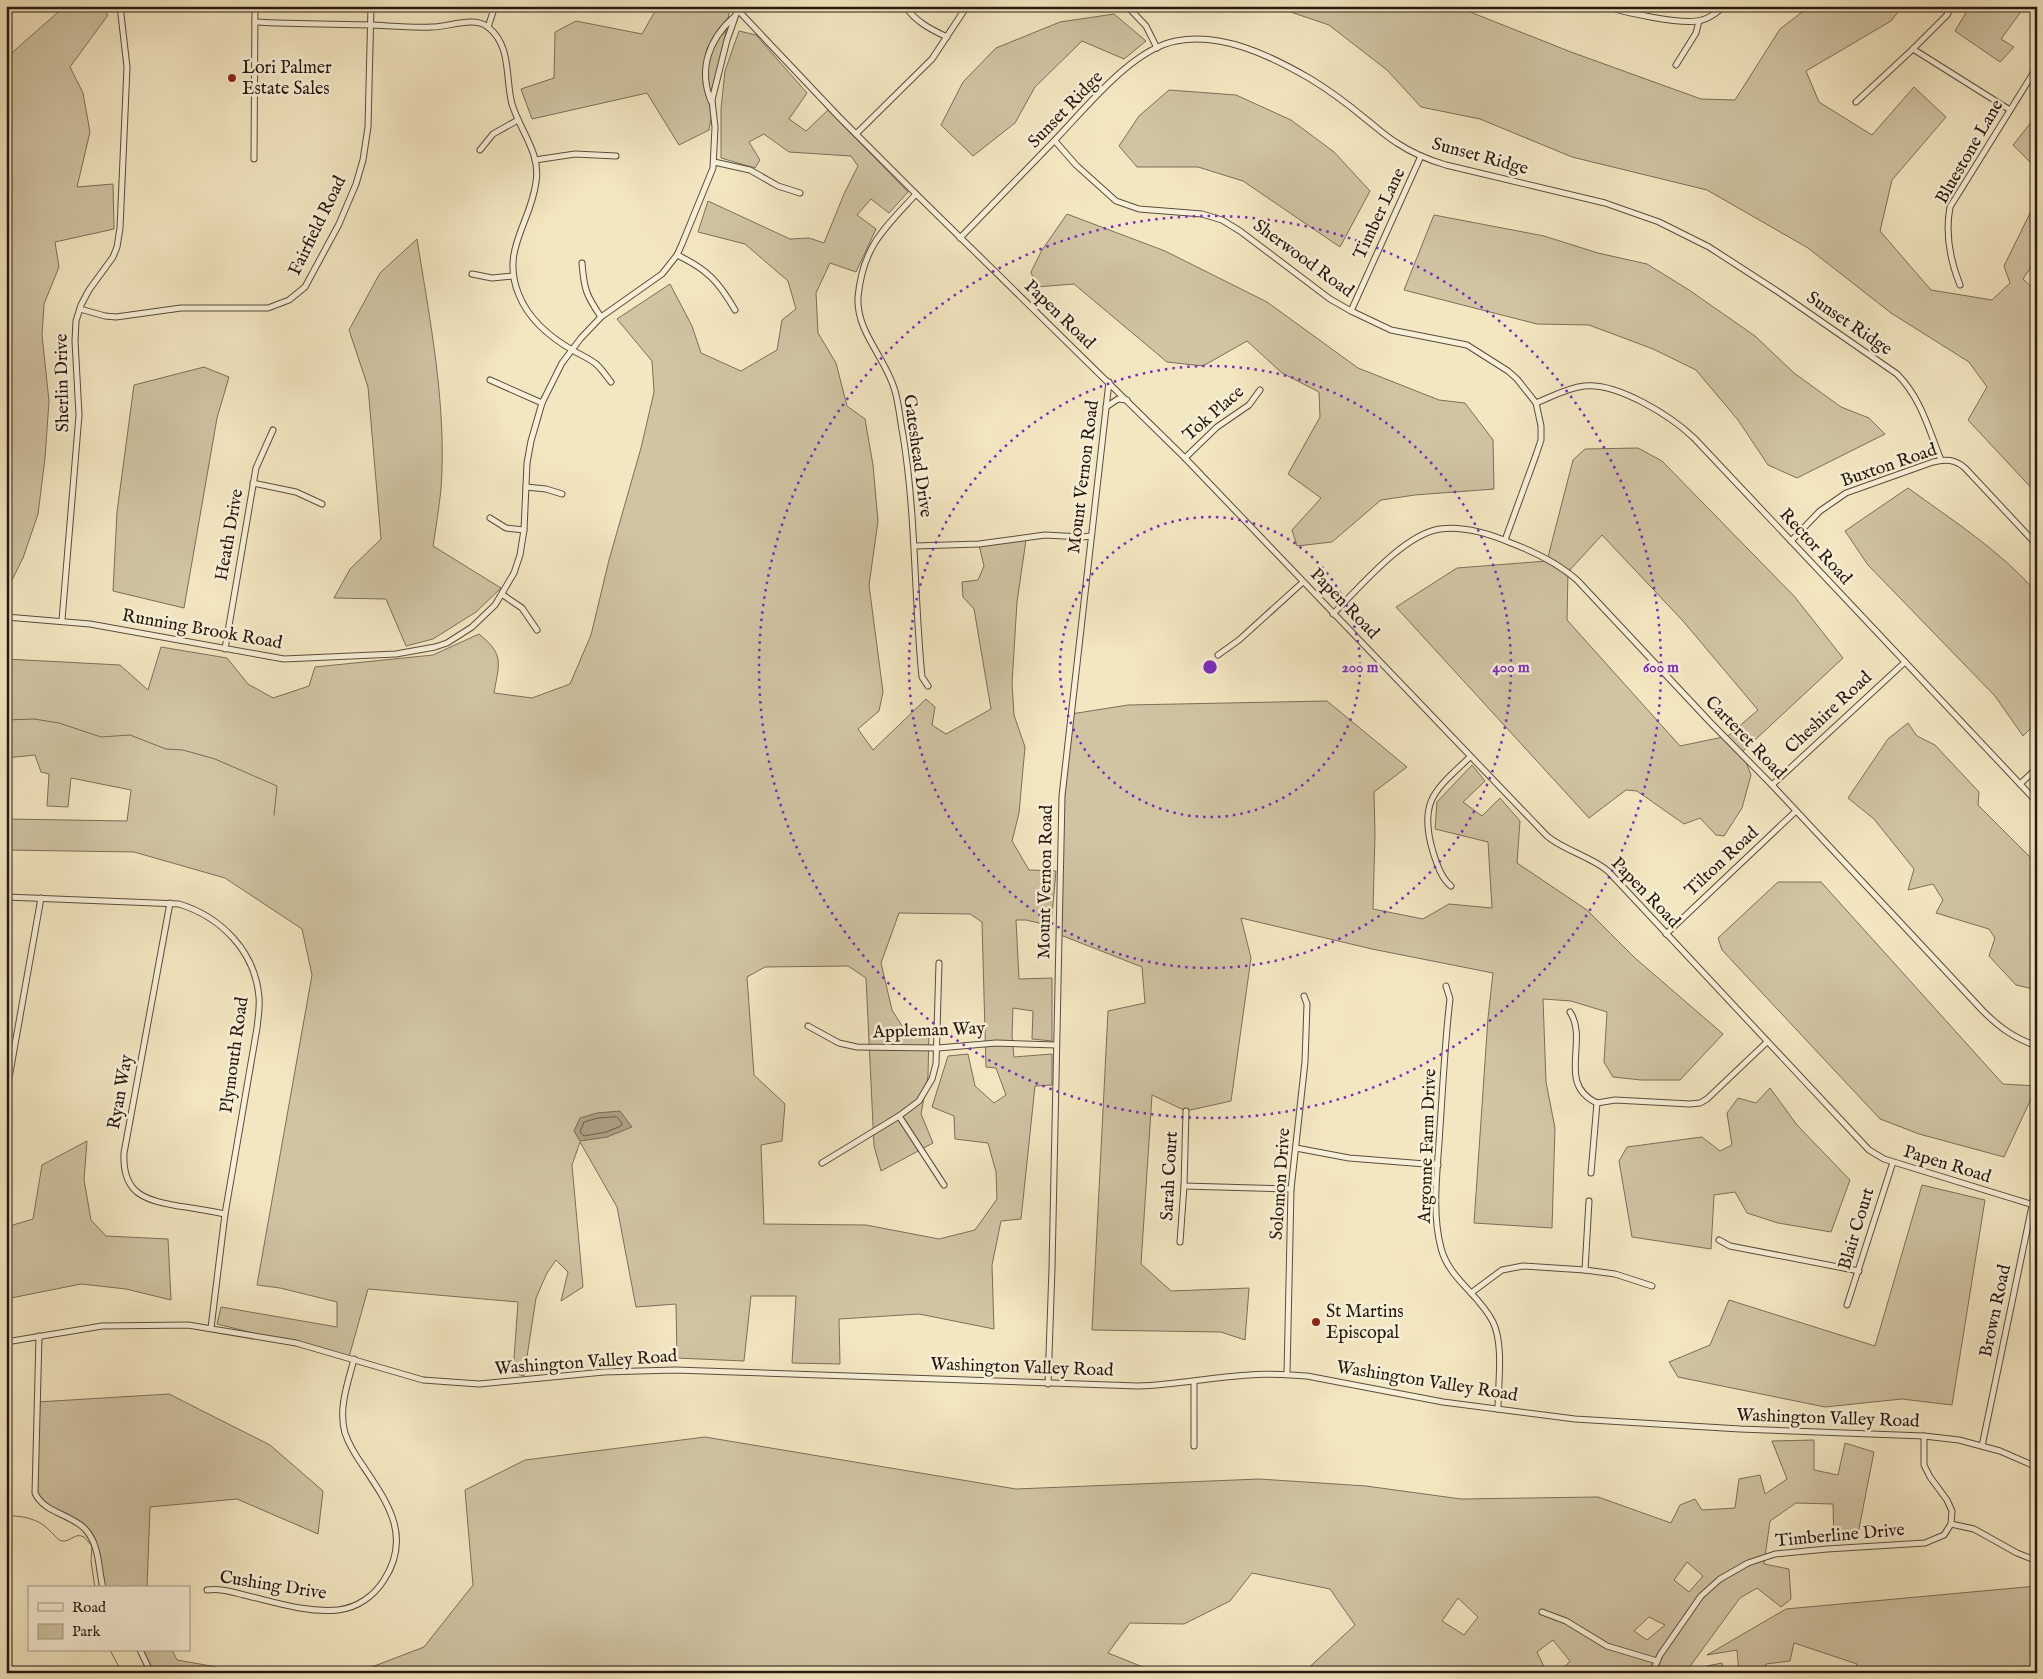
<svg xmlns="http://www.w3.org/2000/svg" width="2043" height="1679" viewBox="0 0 2043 1679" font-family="'IM FELL English',serif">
<rect width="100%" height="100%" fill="#f3e7c1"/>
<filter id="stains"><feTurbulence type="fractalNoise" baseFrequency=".004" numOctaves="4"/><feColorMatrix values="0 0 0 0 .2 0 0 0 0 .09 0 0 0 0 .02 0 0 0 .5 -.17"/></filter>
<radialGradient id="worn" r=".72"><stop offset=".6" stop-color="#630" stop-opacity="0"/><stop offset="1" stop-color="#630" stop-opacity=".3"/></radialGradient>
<g fill="#d0c4a3" stroke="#7b6f5a" fill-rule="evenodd">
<path d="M65 6H100L108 15 70 67 83 93 90 132 77 187 113 184 114 229 55 242 59 267 44 304 42 335 49 401 45 458 38 514 23 558 11 582 6 584V58Z"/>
<path d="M658 6H722L729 13 709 130 679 145 647 93 532 119 521 89 554 78 555 32 576 21 642 34Z"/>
<path d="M1273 6H1455L1571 52 1701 99 1735 100 1780 29 1810 6H1903L1891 21 1806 71 1819 102 1872 135 1914 87 1946 117 1892 180 1880 231 1931 290 1992 300 2010 283 2004 266 2037 199V258L2023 279 2037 292V494L1968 420 1987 387 1969 362 1891 313 1808 248 1707 190 1572 157 1480 119 1421 107 1387 70 1329 25Z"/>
<path d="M1970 6H2025L2001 39 2014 47 2000 62 1955 31Z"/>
<path d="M1114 14 1146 41 1124 59 1082 41 1035 87 1015 123 973 156 941 125 963 82 996 48 1060 22Z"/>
<path d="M739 31 756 35 807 93 789 119 806 131 828 110 908 192 889 213 871 199 857 215 876 229 856 272 830 263 816 293 818 333 836 363 847 406 865 419 873 465 878 521 869 585 883 692 879 711 858 729 873 750 926 699 935 707 932 725 946 734 991 709 974 609 963 597 962 582 978 580 984 566 979 545 1026 540 1017 602 1012 683 1014 715 1025 747 1019 813 1012 841 1029 870 1056 871 1051 926 1026 920H1016L1019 979 1052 978V1041L1032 1039 1033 1011 1013 1008 1012 1036 1014 1057 1052 1054V1085L1035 1086 1021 1219 1001 1221 992 1265 994 1329 919 1314 839 1319 840 1364 792 1363 796 1296H751L744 1361 677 1358 676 1304 636 1307 617 1207 580 1142 572 1165 583 1287 561 1301 568 1272 556 1260 547 1273 536 1298 524 1376 513 1373 518 1302 368 1289 349 1357 217 1324 221 1307 337 1327V1302L280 1288 257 1285 312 975 302 929 225 878 134 852 6 850V819L127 821 131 790 71 778 68 807 47 806 49 774 41 772 35 755 6 758V659L120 665 148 690 161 647 227 658 248 684 273 698 309 686 315 667 433 655 479 634C505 655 499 663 494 693L532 698 570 684 591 635 609 560 641 448 654 392 652 361 617 319 670 284 692 326 701 353 741 371 777 350 782 320 796 309 788 281 745 244 698 232 708 201 790 239 809 238 824 243 844 194 858 166 851 156 789 152 764 134 749 142 760 160 755 168 721 158V109L725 71ZM899 913 970 914 982 922 986 1067 996 1068 1006 1095 994 1103 975 1086 968 1054 948 1056 932 1107 954 1116 955 1139 988 1143 996 1172 997 1199 975 1230 939 1239 866 1225 764 1224 761 1145 782 1141 785 1104 754 1075 747 977 765 967 848 966 866 978 874 1146 881 1171 933 1143 921 1114 928 1076 929 1032 904 1029 892 1010 881 963Z"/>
<path d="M1169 90 1236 95 1291 120 1334 152 1370 191 1340 247 1243 181 1198 167H1137L1119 146 1139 116Z"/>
<path d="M2037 115V169L2013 145Z"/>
<path d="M1067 214 1165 251 1267 302 1358 368 1439 400 1465 403 1493 440 1494 489 1415 495 1381 500 1332 542 1297 546 1292 530 1321 498 1288 474 1320 417 1319 392 1282 373 1247 341 1203 366 1167 362 1074 284 1036 287 1031 272 1042 250Z"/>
<path d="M1434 215 1544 236 1598 253 1647 264 1689 290 1755 336 1794 373 1841 407 1869 418 1885 434 1797 478 1768 465 1738 420 1696 370 1653 349 1589 325 1537 324 1404 290Z"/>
<path d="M417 239C430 321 447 406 441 489 439 508 436 527 433 546L501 588 476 612 433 639 406 646 386 599 334 598 350 569 381 539 368 387 349 330 380 273Z"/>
<path d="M204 367 229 377 217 418 184 608 113 591 117 512 134 385Z"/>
<path d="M1638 448 1662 461 1794 596 1843 658 1742 752 1751 775 1742 808 1724 836 1716 835 1700 818 1684 824 1637 791 1626 790 1589 818 1396 607 1457 568 1547 561 1573 460 1585 449ZM1602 535 1683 621 1758 710 1728 736 1680 746 1567 620 1568 572Z"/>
<path d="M1908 488C1952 520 2001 551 2037 593V722L2023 736 1995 696 1868 565 1845 531Z"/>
<path d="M1327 701 1407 767 1374 792 1375 834 1373 909 1423 919 1449 904 1492 908 1488 842 1435 829 1437 802 1472 765 1485 781 1463 802 1482 816 1500 798 1520 821 1517 863 1587 910 1635 958 1723 1034 1680 1080H1641L1613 1077 1604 1062 1607 1012 1571 1001 1543 999 1546 1082 1555 1128 1552 1228 1474 1223 1488 1018 1493 973 1372 949 1241 918 1251 958 1231 1101 1186 1111 1152 1095 1141 1264 1171 1291 1249 1288 1245 1340 1221 1332 1092 1330 1108 1011 1145 1003 1142 967 1058 934 1062 796 1071 714 1128 705Z"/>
<path d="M1908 723 1917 736 1935 745 1979 792 1978 805 2037 864V990L2016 985 1989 956 1995 938 1989 929 1936 913 1943 900 1933 884 1908 890 1914 869 1874 819 1848 798 1888 739Z"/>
<path d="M1778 882H1821L2003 1084 2037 1086 2004 1157 1919 1134 1880 1119 1722 950 1718 938Z"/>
<path d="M1770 1088 1797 1125 1850 1180 1831 1232 1778 1223 1747 1213 1735 1192 1714 1195 1711 1249 1632 1237 1619 1161 1627 1147 1702 1137 1720 1151 1732 1145 1727 1113 1738 1098 1756 1103Z"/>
<path d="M87 1141 84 1180 91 1220 106 1236 168 1239 171 1300 126 1289 81 1284 6 1299V1227L33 1219 42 1165Z"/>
<path d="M1922 1185 1985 1200 1952 1405 1902 1399 1825 1407 1678 1377 1669 1362 1710 1345 1729 1300 1875 1346Z"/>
<path d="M169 1394 270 1445 323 1491 318 1534 237 1499 150 1507 147 1588H103L96 1548 85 1529 46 1506 34 1487 37 1402Z"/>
<path d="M705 1437 1016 1489 1259 1479 1366 1486 1461 1499 1598 1497 1671 1523 1680 1505 1695 1499 1702 1510 1735 1508 1739 1479 1760 1475 1765 1494 1787 1479 1772 1441 1814 1440V1470L1838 1475 1845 1443 1874 1452 1857 1539 1834 1543 1833 1504 1796 1503 1770 1521 1764 1564 1789 1569 1791 1599 1781 1607 1757 1588 1740 1598 1685 1673H1559L1570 1661 1553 1640 1537 1652 1547 1673H1303L1355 1625 1330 1589 1252 1573 1230 1601 1184 1624 1130 1623 1108 1653 1158 1673H356L424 1647 473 1585 465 1490 525 1460ZM1687 1562 1703 1576 1689 1592 1674 1580ZM1458 1598 1478 1617 1464 1635 1442 1621ZM1649 1617 1665 1625 1647 1640 1634 1631Z"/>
<path d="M2037 1586V1673H1968L1903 1668V1673H1853L1857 1664 1794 1643 1790 1661 1766 1664 1764 1673H1739L1737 1650 1707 1655 1786 1609Z"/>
<path d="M140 1650H172L177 1660 251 1673H151Z"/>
<path d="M1722 1663 1724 1673H1708L1707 1666Z"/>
</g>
<path fill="#ada185" stroke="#776b56" d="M620 1111 632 1127 607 1137 580 1141 574 1131 580 1118 597 1113Z"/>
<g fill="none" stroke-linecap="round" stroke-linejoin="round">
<path stroke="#6a5e4a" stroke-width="1" d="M617 1117 622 1123 621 1126 606 1132 584 1136 580 1132 584 1122 598 1118Z"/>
<g stroke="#776b56" stroke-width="1">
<path d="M6 720 34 719 59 723 101 737 130 735 166 749 183 750 215 759 277 786 274 815"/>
<path d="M6 1516C21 1515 40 1519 50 1531 54 1534 57 1540 62 1541 71 1542 75 1532 84 1537L92 1546 91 1561 95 1588"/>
<path d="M110 1650 120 1669 125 1673"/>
</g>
<defs>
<g id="minor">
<path d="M734 6 839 117 916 194 1185 458 1547 836C1565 851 1590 856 1608 871L1869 1150 1884 1159 2037 1206"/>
<path d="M905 6C916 22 930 29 947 37"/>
<path d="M1127 6 1146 26 1157 48"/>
<path d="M1603 6C1624 12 1683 26 1702 20 1711 18 1718 11 1725 6"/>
<path d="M6 8 8 6"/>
<path d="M255 22C294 24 333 24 372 25 392 26 412 28 432 27 449 27 473 16 488 27 512 46 505 78 512 104 520 131 541 153 536 182 531 223 500 250 519 295 529 320 551 338 574 351 581 355 590 359 596 364 602 369 606 376 611 382"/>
<path d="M488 27 495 6"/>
<path d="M1913 49 2010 110"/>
<path d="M1676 65 1696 33 1699 21"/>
<path d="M711 101C698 69 709 39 734 17"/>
<path d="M1856 102 1913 49 1947 15 1952 6"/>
<path d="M856 134 932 59 967 6"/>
<path d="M1055 141 1076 165 1116 201 1139 209 1202 214 1222 220 1240 231 1330 299 1351 311 1391 330 1467 345 1508 371 1517 379 1536 403 1541 426V440L1536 455 1505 540"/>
<path d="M480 150 493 134 518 120"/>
<path d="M254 159 255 6"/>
<path d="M535 160 575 154 616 156"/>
<path d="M714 162 750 170 778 186 800 193"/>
<path d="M916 194C884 229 863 246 858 297 856 332 886 358 895 391 899 405 900 420 903 435 916 515 914 596 922 677L928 686"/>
<path d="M960 238C992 205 1023 173 1055 140 1086 108 1132 49 1176 41 1222 32 1271 56 1309 78 1329 90 1349 105 1367 120 1377 128 1387 137 1397 143 1412 153 1429 160 1446 165L1605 203 1659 222 1709 247 1780 293 1897 374C1921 398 1929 430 1941 460"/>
<path d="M677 255C707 269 719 282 735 310"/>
<path d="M582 263C584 289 586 295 601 317"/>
<path d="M472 274 492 278 513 276"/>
<path d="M1960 285C1950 260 1945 234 1950 207L2037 67"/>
<path d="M80 309 105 316 116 317 181 308H268L289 300 305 287 339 224 356 184 363 160 368 127 371 6"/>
<path d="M1351 311 1421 156"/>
<path d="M490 380 542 403"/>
<path d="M1536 403C1551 397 1567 388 1584 386 1617 382 1671 416 1694 438L2037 802"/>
<path d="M1106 407 1118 399 1127 400"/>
<path d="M1185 458 1217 427 1249 405 1260 390"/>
<path d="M253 483 296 492 322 504"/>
<path d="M526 487 546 489 562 494"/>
<path d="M490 518 506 528 524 530"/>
<path d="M1791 541 1820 511 1846 493 1933 462C1945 459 1955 459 1965 468L2037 545"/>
<path d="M915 546 979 544 1045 535 1082 537 1091 536"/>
<path d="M503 595 522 608 537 630"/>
<path d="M1333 614C1359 588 1404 534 1440 529 1463 526 1490 534 1511 543 1535 552 1558 563 1577 580L1710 722 1772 785 1983 1011C2000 1028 2014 1038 2037 1046"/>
<path d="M6 617 90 624 284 659 396 654 435 647 447 643 472 627 495 605 514 573 520 555 524 530 527 463 531 441 542 403 562 363 581 338 601 317 662 274 677 255 682 244 713 168 715 127 712 100 727 40 738 9"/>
<path d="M62 620 79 415 75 341 76 321 81 305 89 290 113 257 117 247 120 228 127 67 120 6"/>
<path d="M225 649 256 468 273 430"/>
<path d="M1218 655 1239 640 1303 582"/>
<path d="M2020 784 2037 768"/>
<path d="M1772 785 1905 662"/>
<path d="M1451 886C1441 878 1437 864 1433 852 1418 801 1435 790 1470 757"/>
<path d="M6 897 179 904C221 917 255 951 259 997 260 1007 258 1018 257 1028L225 1214 211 1328"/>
<path d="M170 903 124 1153C122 1194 145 1200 178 1206 194 1208 210 1211 225 1214"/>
<path d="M1666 934 1796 811"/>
<path d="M1446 986 1450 999C1445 1041 1443 1084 1440 1127 1438 1167 1431 1210 1441 1248 1449 1279 1479 1294 1493 1322 1504 1345 1498 1383 1498 1409"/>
<path d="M1570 1012C1589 1041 1556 1084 1597 1103"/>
<path d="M808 1026 839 1043 857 1047 938 1048 996 1043 1056 1045"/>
<path d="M6 1095 41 898"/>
<path d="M899 1116 944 1185"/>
<path d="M1296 1148 1349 1158 1438 1165"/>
<path d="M822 1163 899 1116 919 1101 932 1079 936 1064 939 963"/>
<path d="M1591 1173 1597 1103 1615 1100 1690 1104 1700 1103 1707 1099 1767 1042"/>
<path d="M1184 1186 1291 1189"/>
<path d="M1719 1240 1730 1246 1859 1271"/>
<path d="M1180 1242 1184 1186 1186 1111"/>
<path d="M1585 1270 1589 1201"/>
<path d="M1471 1293 1502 1270 1523 1266 1585 1270 1615 1274 1652 1286"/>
<path d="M1847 1305 1893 1162"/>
<path d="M39 1336 35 1493C44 1513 71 1514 85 1529 100 1545 98 1568 103 1588"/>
<path d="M6 1342 102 1326 188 1325 296 1343 423 1380 479 1384 604 1372 675 1370 1138 1386C1176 1385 1212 1377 1249 1375 1268 1373 1287 1375 1307 1376L1443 1402 1575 1419 1740 1429 1924 1436 1959 1440 2000 1451 2037 1467"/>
<path d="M1287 1374 1291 1189 1305 1062 1307 1004 1304 996"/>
<path d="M1048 1384 1052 1268 1062 796 1109 382"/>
<path d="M1194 1446V1382"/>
<path d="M1982 1446 2037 1182"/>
<path d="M1951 1524 1974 1529 2017 1553 2037 1561"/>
<path d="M207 1590C220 1588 232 1592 244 1595 274 1602 307 1613 338 1610 357 1608 374 1596 384 1580 412 1537 388 1503 363 1466 356 1456 349 1445 345 1433 338 1408 348 1383 354 1359"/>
<path d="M1542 1612 1566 1621 1607 1646 1657 1661"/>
<path d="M140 1650 151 1673"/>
<path d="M1652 1673 1660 1655 1701 1596 1720 1579 1748 1563 1775 1554 1827 1549 1925 1543 1944 1535 1951 1524 1952 1511 1947 1500 1930 1477 1924 1465V1436"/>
</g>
</defs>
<use href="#minor" stroke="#594d3c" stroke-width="7"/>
<use href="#minor" stroke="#f7efd7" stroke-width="5"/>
</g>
<g fill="none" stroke="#7b2cbf" stroke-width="2.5" stroke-dasharray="2.5 5">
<circle cx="1210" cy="667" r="150"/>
<circle cx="1210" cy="667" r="301"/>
<circle cx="1210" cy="667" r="451"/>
</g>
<g fill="#8f2418" stroke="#f7efd7" stroke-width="2">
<circle cx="232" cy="78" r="5"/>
<circle cx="1316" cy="1322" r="5"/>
</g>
<g text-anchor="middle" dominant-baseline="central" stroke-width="5" stroke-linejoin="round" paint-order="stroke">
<g font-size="18" fill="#261a10" stroke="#f7efd7" text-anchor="start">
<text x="242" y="68">Lori Palmer<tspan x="242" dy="21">Estate Sales</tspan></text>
<text x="1326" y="1312">St Martins<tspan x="1326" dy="21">Episcopal</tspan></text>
</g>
<g font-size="18" fill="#261a10" stroke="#f7efd7">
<text transform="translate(1066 110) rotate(-46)">Sunset Ridge</text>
<text transform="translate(1970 152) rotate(-60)">Bluestone Lane</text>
<text transform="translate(1480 157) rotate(15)">Sunset Ridge</text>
<text transform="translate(1380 214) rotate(-65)">Timber Lane</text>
<text transform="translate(318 226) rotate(-64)">Fairfield Road</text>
<text transform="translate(1303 259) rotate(36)">Sherwood Road</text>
<text transform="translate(1059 315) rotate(44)">Papen Road</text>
<text transform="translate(1849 324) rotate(34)">Sunset Ridge</text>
<text transform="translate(63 383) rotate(-91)">Sherlin Drive</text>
<text transform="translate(1214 414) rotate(-41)">Tok Place</text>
<text transform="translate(917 456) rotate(82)">Gateshead Drive</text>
<text transform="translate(1889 466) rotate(-19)">Buxton Road</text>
<text transform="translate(1084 477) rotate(-83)">Mount Vernon Road</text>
<text transform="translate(230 535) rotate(-80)">Heath Drive</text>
<text transform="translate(1815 547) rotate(47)">Rector Road</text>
<text transform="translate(1344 604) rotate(46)">Papen Road</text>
<text transform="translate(202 630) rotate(10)">Running Brook Road</text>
<text transform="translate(1829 713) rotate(-43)">Cheshire Road</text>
<text transform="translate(1745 738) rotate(46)">Carteret Road</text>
<text transform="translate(1722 862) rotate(-43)">Tilton Road</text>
<text transform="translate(1046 882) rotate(-89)">Mount Vernon Road</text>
<text transform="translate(1645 893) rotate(46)">Papen Road</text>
<text transform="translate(929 1031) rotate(-2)">Appleman Way</text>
<text transform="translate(235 1055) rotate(-82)">Plymouth Road</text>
<text transform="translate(121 1092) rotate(-80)">Ryan Way</text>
<text transform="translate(1428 1146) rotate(-88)">Argonne Farm Drive</text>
<text transform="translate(1947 1165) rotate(17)">Papen Road</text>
<text transform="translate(1170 1176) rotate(-87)">Sarah Court</text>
<text transform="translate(1281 1184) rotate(-86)">Solomon Drive</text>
<text transform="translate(1857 1229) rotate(-73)">Blair Court</text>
<text transform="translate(1996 1311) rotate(-78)">Brown Road</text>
<text transform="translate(586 1363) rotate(-4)">Washington Valley Road</text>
<text transform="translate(1022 1368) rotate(2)">Washington Valley Road</text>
<text transform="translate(1427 1382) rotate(9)">Washington Valley Road</text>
<text transform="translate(1828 1419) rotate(2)">Washington Valley Road</text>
<text transform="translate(1840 1536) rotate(-5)">Timberline Drive</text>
<text transform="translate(273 1586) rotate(9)">Cushing Drive</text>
</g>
</g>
<circle cx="1210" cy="667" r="8" fill="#7b2cbf" stroke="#f7efd7" stroke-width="2.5"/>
<g font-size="15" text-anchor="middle" font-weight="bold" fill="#7b2cbf" stroke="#f7efd7" stroke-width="5" stroke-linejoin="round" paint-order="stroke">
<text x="1360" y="672">200 m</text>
<text x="1511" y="672">400 m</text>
<text x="1661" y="672">600 m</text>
</g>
<rect width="2043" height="1679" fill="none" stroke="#f3e7c1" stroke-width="25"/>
<rect x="8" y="8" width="2028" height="1664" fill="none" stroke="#261a10" stroke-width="2.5"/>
<rect x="12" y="12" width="2018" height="1654" fill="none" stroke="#261a10"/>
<rect x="28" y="1586" width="162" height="65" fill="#f7efd7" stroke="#a39a87"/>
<rect x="38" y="1603" width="25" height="8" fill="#f7efd7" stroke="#a39a87"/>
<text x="72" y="1612" font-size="15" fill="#261a10">Road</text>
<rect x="38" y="1624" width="25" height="15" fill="#d0c4a3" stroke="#a39a87"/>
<text x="72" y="1636" font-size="15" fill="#261a10">Park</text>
<rect width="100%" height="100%" filter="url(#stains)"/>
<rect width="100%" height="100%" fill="url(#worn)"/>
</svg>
